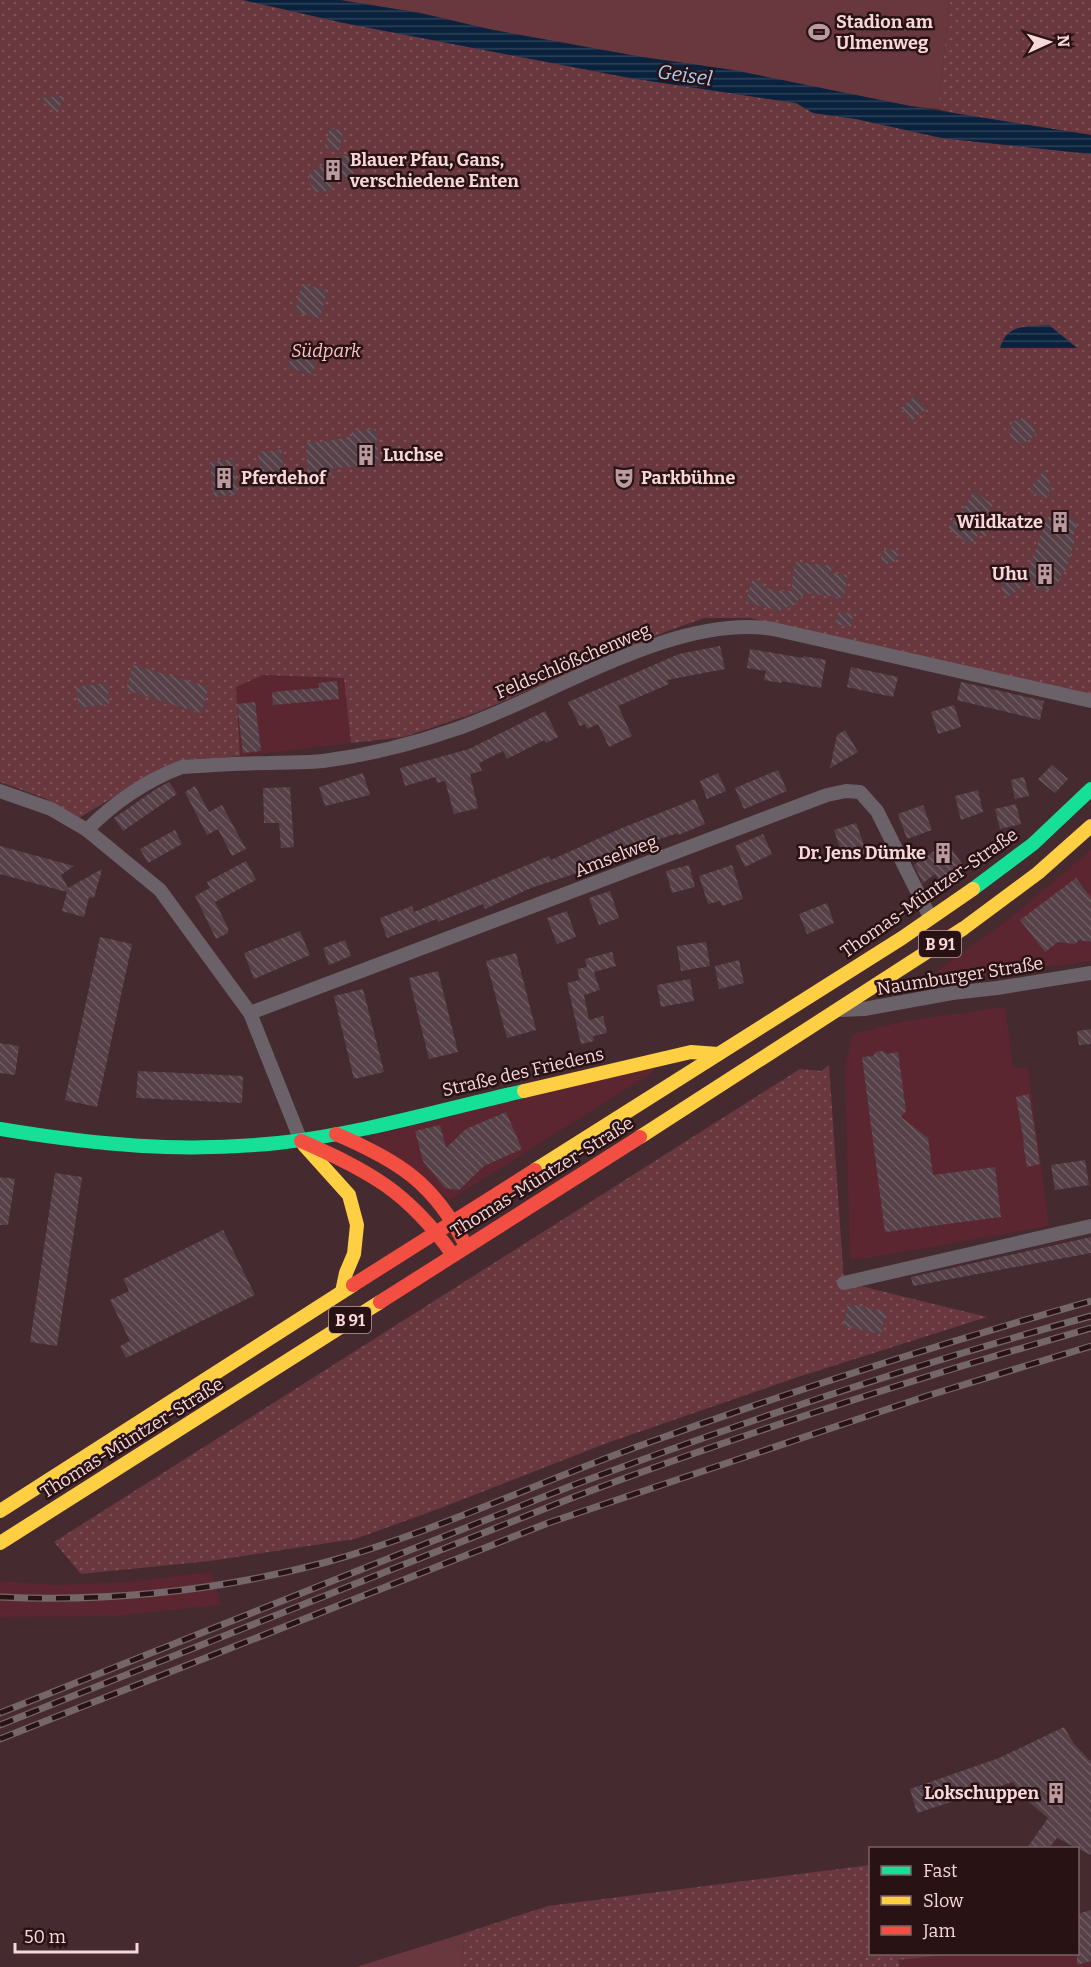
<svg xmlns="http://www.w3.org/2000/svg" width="1091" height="1967" viewBox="0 0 1091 1967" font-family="Bitter,serif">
<defs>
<pattern id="park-dots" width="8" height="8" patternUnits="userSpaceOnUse" patternTransform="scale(1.5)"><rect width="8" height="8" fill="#69373e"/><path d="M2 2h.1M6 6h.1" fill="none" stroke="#7f5359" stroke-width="1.8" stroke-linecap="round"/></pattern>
<pattern id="water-rules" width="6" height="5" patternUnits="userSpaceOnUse" patternTransform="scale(1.5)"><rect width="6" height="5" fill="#0a223d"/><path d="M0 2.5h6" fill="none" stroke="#2e4158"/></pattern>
<pattern id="building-back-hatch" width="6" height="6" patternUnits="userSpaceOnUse" patternTransform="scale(1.5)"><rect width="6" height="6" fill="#564148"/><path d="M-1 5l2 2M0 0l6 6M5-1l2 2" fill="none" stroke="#6f5c62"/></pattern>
</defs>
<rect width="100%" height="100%" fill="#452a2f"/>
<g fill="#5b262f">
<path d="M263 675 345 678 351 743 240 756 236 686Z"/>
<path d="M1091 850V961L942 981 938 970 1009 919Z"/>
<path d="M1005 1007 1013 1068 1028 1067 1049 1226 863 1259H850L845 1072 852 1034 906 1021Z"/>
<path d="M653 1067V1072L450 1200 373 1142 370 1136Z"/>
<path d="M211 1572 221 1605 115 1616 0 1617V1581L55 1585 127 1582Z"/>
<path d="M1091 1925V1967H900L898 1960 956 1954H1078Z"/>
</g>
<g fill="#69373e">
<path d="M340 0H950L938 109 910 106 733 70 642 57 493 30 420 13Z"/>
<path d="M465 1933 462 1967H356Z"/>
</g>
<g fill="url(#park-dots)">
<path d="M0 0H243L344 23 630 78 796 103 813 113 856 119 942 138 1091 154V695L750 618H704L665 632 478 712 404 737 351 743 344 678 263 675 236 687 240 756 186 760 162 768 79 818 44 798 0 782Z"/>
<path d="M950 0H1091V135L956 114 938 109Z"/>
<path d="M829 1065 844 1282 987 1317 795 1378 607 1443 438 1509 355 1539 210 1561 81 1574 54 1542 800 1069 821 1071Z"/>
<path d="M870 1865V1954H956L898 1960 900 1967H462L465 1933 548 1906Z"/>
</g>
<g fill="url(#water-rules)">
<path d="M243 0H340L420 13 493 30 642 57 733 70 910 106 1091 135V154L942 138 856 119 813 113 796 103 630 78 344 23Z"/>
<path d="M1049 325 1077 348H1000C1007 323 1027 327 1049 325Z"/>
</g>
<g fill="url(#building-back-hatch)">
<path d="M63 96 58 113 39 98Z"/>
<path d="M330 128 343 131 339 151 325 147Z"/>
<path d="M341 155 350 157 354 164 353 175 344 180 335 179 332 187 323 193 315 191 309 181 310 172Z"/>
<path d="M302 284 327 290 320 318 295 312Z"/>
<path d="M291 355 316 362 313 374 288 368Z"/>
<path d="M915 396 926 409 912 421 901 408Z"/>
<path d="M1022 418 1034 427 1035 436 1027 440 1024 445 1010 438 1012 422Z"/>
<path d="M376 429 379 465 333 468V475L308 477 306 443 330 441 352 436V431Z"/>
<path d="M281 450 285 484 262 487 258 452Z"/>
<path d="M234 459 238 494 214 497 210 462Z"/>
<path d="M1043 468 1051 486 1047 498 1031 492 1035 479 1039 480Z"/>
<path d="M974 491 993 505 984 518 989 522 986 537 980 532 970 545 948 528 965 507Z"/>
<path d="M1056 511 1070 514 1077 526 1072 539 1075 540 1065 572H1062L1058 583 1049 590 1036 588 1027 574 1047 518Z"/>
<path d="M889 549 900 552 894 562 888 564 883 562 881 557 882 552Z"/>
<path d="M795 562 832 566 831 573 847 575 844 598 805 593 789 610V606L779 611 746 602 752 580 764 584 763 587 776 591H791Z"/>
<path d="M1011 569 1024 585 1010 596 1002 592V577Z"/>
<path d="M838 612 853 614 851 627 836 624Z"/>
<path d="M720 646 725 669 667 680 669 684 618 706 632 736 609 747 598 724 587 729 585 724 580 726 568 702 679 654Z"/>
<path d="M750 649 803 658V656L826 660 821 688 782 681 781 683 764 680 766 671 747 668Z"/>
<path d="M133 665 209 687 201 713 126 690Z"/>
<path d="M851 667 898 677 893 697 847 687Z"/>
<path d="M337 681 339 699 273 705 272 692 319 688 318 683Z"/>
<path d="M961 682 1044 701 1040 720 957 700Z"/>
<path d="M107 683 109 704 79 708 76 687Z"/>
<path d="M255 702 261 751 243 753 237 704Z"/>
<path d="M954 705 961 727 938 734 931 712Z"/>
<path d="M545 711 558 737 546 743 544 740 507 759 503 751 479 763 482 771 470 774 478 808 454 814 445 781 437 783 436 777 405 786 400 768 469 749Z"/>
<path d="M845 730 858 752 830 768 837 735Z"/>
<path d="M1052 765 1068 779 1055 793 1038 779Z"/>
<path d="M778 770 787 791 744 809 735 788Z"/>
<path d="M363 773 370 795 325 806 319 787Z"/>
<path d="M718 773 726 791 707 799 700 781Z"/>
<path d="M1024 777 1029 796 1015 799 1011 780Z"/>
<path d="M169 782 177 794 123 831 114 818 156 789Z"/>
<path d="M195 786 209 812 222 805 246 849 232 856 218 829 207 835 185 792Z"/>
<path d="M290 787 294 847 281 848 279 823H264L263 788Z"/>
<path d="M978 790 983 812 961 820 955 796Z"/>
<path d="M695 799 705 824 678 835V833L630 849 580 872 531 888 485 909 483 904 438 922 437 919 387 938 380 918 412 906 414 912 549 856 551 860 622 828Z"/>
<path d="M1016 804 1021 824 1000 829 995 809Z"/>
<path d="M923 805 932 830 907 839 898 814Z"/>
<path d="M856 823 867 853 844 860 834 830Z"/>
<path d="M175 830 182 844 148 863 140 849Z"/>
<path d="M763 834 772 854 745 867 735 846Z"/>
<path d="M947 842 962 864 939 880 935 874 923 883 914 865Z"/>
<path d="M0 846 74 866 61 875 68 888 102 869 94 898 89 897 84 917 62 911 67 892 0 874Z"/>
<path d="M246 861 256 880 215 902 228 928V933L216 939 195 896 210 888 207 882Z"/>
<path d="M689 865 695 887 672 893 666 871Z"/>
<path d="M732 865 743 899 722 906 720 901 708 904 699 876Z"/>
<path d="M1076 878 1091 898V942L1079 940 1075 944 1058 942 1045 952 1020 920Z"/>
<path d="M610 891 619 918 599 925 589 898Z"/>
<path d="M827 903 834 923 807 934 799 914Z"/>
<path d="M567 911 576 937 557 944 547 918Z"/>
<path d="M300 931 310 955 254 979 244 953Z"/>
<path d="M100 937 132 944 97 1107 65 1100Z"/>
<path d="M345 940 351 956 329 965 323 948Z"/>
<path d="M706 942 710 966 681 971 677 946Z"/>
<path d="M612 952 616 966 594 972 600 990 584 995 589 1020 603 1016 607 1033 593 1036 594 1041 581 1044 567 983 580 980 577 969 587 967 585 959Z"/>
<path d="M516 953 536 1030 507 1038 486 961Z"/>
<path d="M739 960 744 983 719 989 715 966Z"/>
<path d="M438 971 458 1052 429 1059 409 978Z"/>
<path d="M690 979 694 1001 661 1007 657 985Z"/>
<path d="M363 989 384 1072 354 1079 334 996Z"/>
<path d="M1091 1029V1044L1079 1045 1077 1031Z"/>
<path d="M0 1043 19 1046 15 1075 0 1073Z"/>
<path d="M883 1051 887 1054 898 1052 906 1111 901 1117 928 1138 933 1175 995 1167 1001 1217 885 1232 862 1057 873 1056 876 1052Z"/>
<path d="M138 1071 243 1076 242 1103 136 1098Z"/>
<path d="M1029 1094 1040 1164 1027 1167 1023 1143 1031 1141 1024 1142 1016 1097Z"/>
<path d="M506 1112 522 1149 484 1166 459 1190 445 1188 423 1161 415 1131 440 1125 446 1148 466 1129Z"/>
<path d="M1085 1160 1089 1185 1055 1190 1051 1165Z"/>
<path d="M55 1173 82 1177 57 1346 30 1342Z"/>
<path d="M0 1177 15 1179 8 1225H0Z"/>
<path d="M223 1230 255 1295 126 1358 120 1346 130 1341 110 1300 129 1291 123 1279Z"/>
<path d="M1091 1237V1253L913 1286 911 1277Z"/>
<path d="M848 1304 886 1311 881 1334 843 1326Z"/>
<path d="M1064 1727 1074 1744 1091 1762V1855L1057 1838 1049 1848H1027L1048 1818 1030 1803 1013 1782 917 1813 910 1789 999 1758Z"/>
<path d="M1091 1910V1961L1077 1965V1914Z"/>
</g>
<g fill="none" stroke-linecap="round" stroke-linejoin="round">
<g stroke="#6a6169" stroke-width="14">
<path d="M0 791 51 809 87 830 160 890 250 1013 301 1141"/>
<path d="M87 830C113 803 147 780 182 767 211 765 240 763 269 763 287 762 305 763 323 761 368 755 413 744 456 729 550 697 674 613 773 629L1091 701"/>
<path d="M841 1010 864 1009 952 993 997 988 1091 973"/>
<path d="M250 1013 827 795 846 791 860 792 877 811 930 917"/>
<path d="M844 1283 1091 1226"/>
</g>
<g stroke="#16e098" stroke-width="14">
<path d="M973 889 1033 844 1091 789"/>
<path d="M0 1129C96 1145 180 1153 278 1143 361 1134 443 1109 524 1091"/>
</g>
<g stroke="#ffcf43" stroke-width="14">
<path d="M524 1091 691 1052 718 1054"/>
<path d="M640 1137 964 928 1038 873 1091 826"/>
<path d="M304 1145 349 1195 357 1225 354 1254 346 1273 342 1292"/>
<path d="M535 1170 902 938 973 889"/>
<path d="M0 1511 353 1285"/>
<path d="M0 1543 380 1302"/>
</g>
<g stroke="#f24e42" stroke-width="14">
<path d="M336 1134C399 1161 434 1183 466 1246"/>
<path d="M301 1141C370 1171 408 1192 453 1255"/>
<path d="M353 1285 535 1170"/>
<path d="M380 1302 640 1137"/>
</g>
<defs>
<g id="rail">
<path d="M0 1597C109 1602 217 1591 323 1563 430 1534 534 1484 639 1446 788 1392 939 1344 1091 1301"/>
<path d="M0 1713 571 1486C742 1422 915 1364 1091 1316"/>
<path d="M0 1725 574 1497C744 1433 916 1378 1091 1328"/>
<path d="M0 1739 548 1523 930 1395 1091 1346"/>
</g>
</defs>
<use href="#rail" stroke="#75666a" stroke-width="7"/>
<use href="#rail" stroke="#281214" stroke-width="4.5" stroke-dasharray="14" stroke-linecap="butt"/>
</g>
<defs>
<symbol id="stadium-bare" viewBox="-9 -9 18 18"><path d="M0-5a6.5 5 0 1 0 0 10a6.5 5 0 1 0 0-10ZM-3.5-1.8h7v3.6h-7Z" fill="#b99a9e" stroke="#281214" stroke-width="2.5" paint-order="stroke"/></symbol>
<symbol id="building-bare" viewBox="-9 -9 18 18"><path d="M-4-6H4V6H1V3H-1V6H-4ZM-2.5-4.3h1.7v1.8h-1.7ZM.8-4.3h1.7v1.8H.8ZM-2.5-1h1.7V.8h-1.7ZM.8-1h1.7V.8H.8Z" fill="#b99a9e" stroke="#281214" stroke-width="2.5" paint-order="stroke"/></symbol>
<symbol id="theatre-bare" viewBox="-9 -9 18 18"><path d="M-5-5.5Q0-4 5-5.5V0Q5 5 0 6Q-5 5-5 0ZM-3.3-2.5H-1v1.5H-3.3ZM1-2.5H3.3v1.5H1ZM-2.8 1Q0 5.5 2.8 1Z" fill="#b99a9e" stroke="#281214" stroke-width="2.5" paint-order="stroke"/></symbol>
</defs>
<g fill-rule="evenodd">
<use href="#stadium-bare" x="804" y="17" width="30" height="30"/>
<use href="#building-bare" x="318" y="155" width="30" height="30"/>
<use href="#building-bare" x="351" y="440" width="30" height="30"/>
<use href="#building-bare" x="209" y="463" width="30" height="30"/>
<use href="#theatre-bare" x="609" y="463" width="30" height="30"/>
<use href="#building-bare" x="1045" y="507" width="30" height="30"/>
<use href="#building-bare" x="1030" y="559" width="30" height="30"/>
<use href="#building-bare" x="928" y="838" width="30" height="30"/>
<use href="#building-bare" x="1041" y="1778" width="30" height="30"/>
</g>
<g text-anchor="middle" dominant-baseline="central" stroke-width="5" stroke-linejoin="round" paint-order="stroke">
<g fill="#281214" stroke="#ba9c9e" stroke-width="1.5">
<rect x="919" y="931" width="42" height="26" rx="4.5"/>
<rect x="329" y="1307" width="42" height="26" rx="4.5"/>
</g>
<g font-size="16" font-weight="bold" fill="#f8d7d9">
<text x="940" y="944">B 91</text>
<text x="350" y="1320">B 91</text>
</g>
<g font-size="18" font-weight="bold" fill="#f8d7d9" stroke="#281214" text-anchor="start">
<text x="836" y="22">Stadion am<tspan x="836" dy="21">Ulmenweg</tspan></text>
<text x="350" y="160">Blauer Pfau, Gans,<tspan x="350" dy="21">verschiedene Enten</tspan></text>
<text x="383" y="455">Luchse</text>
<text x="241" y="478">Pferdehof</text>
<text x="641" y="478">Parkbühne</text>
<text x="1043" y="522" text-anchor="end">Wildkatze</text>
<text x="1028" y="574" text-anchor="end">Uhu</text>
<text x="926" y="853" text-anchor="end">Dr. Jens Dümke</text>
<text x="1039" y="1793" text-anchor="end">Lokschuppen</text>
</g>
<g font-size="18" font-style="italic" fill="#fec3c9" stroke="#281214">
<text x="326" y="351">Südpark</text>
</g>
<g font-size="18" fill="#f8d7d9" stroke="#281214">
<text transform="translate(573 661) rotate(-23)">Feldschlößchenweg</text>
<text transform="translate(616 856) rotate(-21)">Amselweg</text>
<text transform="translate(929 893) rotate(-35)">Thomas-Müntzer-Straße</text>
<text transform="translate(960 976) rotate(-9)">Naumburger Straße</text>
<text transform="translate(523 1072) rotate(-13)">Straße des Friedens</text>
<text transform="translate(542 1177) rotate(-32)">Thomas-Müntzer-Straße</text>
<text transform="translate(132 1438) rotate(-32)">Thomas-Müntzer-Straße</text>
</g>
<g font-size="20" font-style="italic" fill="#accff7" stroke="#281214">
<text transform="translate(685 75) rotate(8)">Geisel</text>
</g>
</g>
<rect x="869" y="1847" width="210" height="108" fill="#281214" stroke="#7b6163" stroke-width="1.5"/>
<rect x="881" y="1866" width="30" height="9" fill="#16e098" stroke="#7b6163" stroke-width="1.5"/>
<text x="923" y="1877" font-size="18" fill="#f8d7d9">Fast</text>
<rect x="881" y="1896" width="30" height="9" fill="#ffcf43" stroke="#7b6163" stroke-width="1.5"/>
<text x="923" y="1907" font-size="18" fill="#f8d7d9">Slow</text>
<rect x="881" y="1926" width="30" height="9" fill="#f24e42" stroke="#7b6163" stroke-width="1.5"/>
<text x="923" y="1937" font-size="18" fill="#f8d7d9">Jam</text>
<g transform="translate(1049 42) rotate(86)" stroke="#281214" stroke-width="4.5" paint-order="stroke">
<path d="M0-4.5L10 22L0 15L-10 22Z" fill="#f8d7d9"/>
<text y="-9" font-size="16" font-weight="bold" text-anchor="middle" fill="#f8d7d9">N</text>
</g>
<path d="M15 1943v9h122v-9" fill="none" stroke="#f8d7d9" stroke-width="3"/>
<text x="24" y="1943" font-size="18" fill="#f8d7d9" stroke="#281214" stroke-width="4.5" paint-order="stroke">50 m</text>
</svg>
